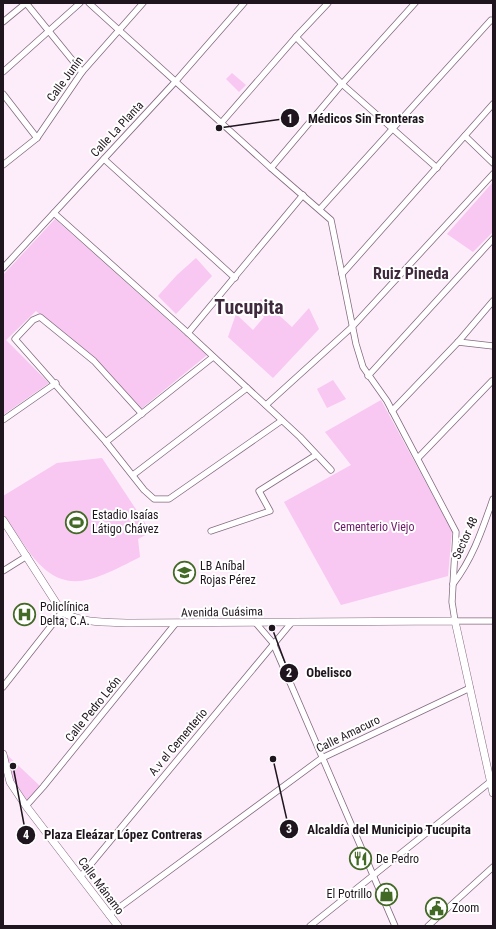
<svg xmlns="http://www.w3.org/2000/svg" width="496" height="929" viewBox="0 0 496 929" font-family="'Roboto Condensed',sans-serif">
<rect width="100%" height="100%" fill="#fdecfa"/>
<g fill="#f8c7f2">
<path d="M232 73 246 85 239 92 226 79Z"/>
<path d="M493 182V232L473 252 447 234Z"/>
<path d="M55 219 207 355 141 409 97 360 36 311 6 340 49 383 3 415V275Z"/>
<path d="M196 258 212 276 176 314 158 296 177 275Z"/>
<path d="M261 299 292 327 309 308 319 329 273 378 228 337 236 314 253 330 264 317 254 307Z"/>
<path d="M333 380 346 399 327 408 317 389Z"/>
<path d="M381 400 452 531 448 576 341 605 284 502 351 465 325 432Z"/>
<path d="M102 458 151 532 138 539 140 557C89 583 60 600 23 543 18 535 5 520 3 512 2 507 3 501 3 496L57 463Z"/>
<path d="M3 751 41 787 26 806 10 782Z"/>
</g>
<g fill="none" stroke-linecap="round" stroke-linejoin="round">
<defs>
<g id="minor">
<path d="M26 3 82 72"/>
<path d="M89 3 271 168 331 220 356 344 363 367 387 401 456 532 452 602 455 621H493"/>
<path d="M3 22 26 3"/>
<path d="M296 37 342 84 437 168"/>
<path d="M3 72 80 3"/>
<path d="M3 94 37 138"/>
<path d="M222 122 296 37 328 3"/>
<path d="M465 136 493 163"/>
<path d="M104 159 235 278"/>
<path d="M3 165 37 138 82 72 143 3"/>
<path d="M271 168 342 84 415 3"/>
<path d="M320 209 491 20 493 21"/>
<path d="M54 213 188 333 300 437 331 470"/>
<path d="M3 268 175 82 244 3"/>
<path d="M342 274 493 104"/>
<path d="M188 333 303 195"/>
<path d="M458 342 493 346"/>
<path d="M368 376 493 239"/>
<path d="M266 405 352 327 493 174"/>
<path d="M392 411 458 342 493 301"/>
<path d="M142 414 94 361 40 317 33 320 15 339 106 442 144 490 154 499H169L281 421"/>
<path d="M3 420 56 383"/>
<path d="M106 442 213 357"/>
<path d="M418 458 492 381"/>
<path d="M133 475 247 388"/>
<path d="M211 531 270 511 259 491 316 455"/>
<path d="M3 571 27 556"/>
<path d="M453 584C473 558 482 530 493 499"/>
<path d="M255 622 273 643 395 926"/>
<path d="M3 687 62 612"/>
<path d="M26 806 43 787 176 623"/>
<path d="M81 876 292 622"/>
<path d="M109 915 322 758 470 688"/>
<path d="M310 926 490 782"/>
<path d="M428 926 493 867"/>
</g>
<g id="major">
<path d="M3 520 62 612C83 624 109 622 132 623L455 621 493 793"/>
<path d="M3 754 10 782 26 806 118 926"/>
</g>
</defs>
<use href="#minor" stroke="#826b7f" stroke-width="7"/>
<use href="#major" stroke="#826b7f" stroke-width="8"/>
<use href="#minor" stroke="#fff" stroke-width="5.5"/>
<use href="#major" stroke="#fff" stroke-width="7"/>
</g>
<defs>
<symbol id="stadium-ring" viewBox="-11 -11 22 22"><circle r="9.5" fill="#fff" stroke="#436a25" stroke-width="1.5"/><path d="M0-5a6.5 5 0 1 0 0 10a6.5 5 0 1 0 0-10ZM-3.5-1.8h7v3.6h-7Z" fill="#436a25"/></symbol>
<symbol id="school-ring" viewBox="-11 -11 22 22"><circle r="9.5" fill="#fff" stroke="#436a25" stroke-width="1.5"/><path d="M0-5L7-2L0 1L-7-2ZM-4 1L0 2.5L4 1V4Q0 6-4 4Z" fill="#436a25"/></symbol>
<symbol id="hospital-ring" viewBox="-11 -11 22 22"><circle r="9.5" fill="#fff" stroke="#436a25" stroke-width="1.5"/><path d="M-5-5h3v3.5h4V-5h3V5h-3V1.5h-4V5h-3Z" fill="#436a25"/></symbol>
<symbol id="restaurant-ring" viewBox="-11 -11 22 22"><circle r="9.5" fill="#fff" stroke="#436a25" stroke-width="1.5"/><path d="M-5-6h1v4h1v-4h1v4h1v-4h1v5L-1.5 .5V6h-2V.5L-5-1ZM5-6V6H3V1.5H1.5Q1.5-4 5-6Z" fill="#436a25"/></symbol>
<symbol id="shop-ring" viewBox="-11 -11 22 22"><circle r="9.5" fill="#fff" stroke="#436a25" stroke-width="1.5"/><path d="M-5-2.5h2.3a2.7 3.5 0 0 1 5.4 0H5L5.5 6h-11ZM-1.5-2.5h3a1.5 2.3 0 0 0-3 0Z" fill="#436a25"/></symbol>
<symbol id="civic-ring" viewBox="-11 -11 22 22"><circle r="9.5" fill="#fff" stroke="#436a25" stroke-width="1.5"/><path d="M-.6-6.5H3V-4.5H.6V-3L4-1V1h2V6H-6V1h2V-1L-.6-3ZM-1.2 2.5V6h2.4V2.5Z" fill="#436a25"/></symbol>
</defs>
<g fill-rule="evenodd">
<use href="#stadium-ring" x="64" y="510" width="25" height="25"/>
<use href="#school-ring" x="172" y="560" width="25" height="25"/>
<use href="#hospital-ring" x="12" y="602" width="25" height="25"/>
<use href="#restaurant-ring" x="348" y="846" width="25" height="25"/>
<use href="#shop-ring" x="374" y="882" width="25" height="25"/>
<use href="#civic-ring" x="424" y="896" width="25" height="25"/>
</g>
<g text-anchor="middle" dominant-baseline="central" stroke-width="4" stroke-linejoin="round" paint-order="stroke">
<g font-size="12" fill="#1f151e" stroke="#fff">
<text transform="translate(65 79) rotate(-54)">Calle Junín</text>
<text transform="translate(117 129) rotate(-47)">Calle La Planta</text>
<text transform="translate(465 538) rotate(-66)">Sector 48</text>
<text transform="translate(222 612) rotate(-1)">Avenida Guásima</text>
<text transform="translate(93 709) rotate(-51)">Calle Pedro León</text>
<text transform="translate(348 734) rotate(-26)">Calle Amacuro</text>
<text transform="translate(178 742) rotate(-50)">A.v el Cementerio</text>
<text transform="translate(101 886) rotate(53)">Calle Mánamo</text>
</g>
<g font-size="12" fill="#1f151e" stroke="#fff" text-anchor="start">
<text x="92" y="515">Estadio Isaías<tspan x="92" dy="14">Látigo Chávez</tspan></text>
<text x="200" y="566">LB Aníbal<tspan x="200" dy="14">Rojas Pérez</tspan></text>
<text x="40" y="607">Policlínica<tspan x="40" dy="14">Delta, C.A.</tspan></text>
<text x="376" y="859">De Pedro</text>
<text x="372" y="894" text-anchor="end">El Potrillo</text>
<text x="452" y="908">Zoom</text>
</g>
<g font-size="12" fill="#6c1868" stroke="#fff">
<text x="374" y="527">Cementerio Viejo</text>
</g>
<g font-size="16" font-weight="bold" fill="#3f2a3d" stroke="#fff">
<text x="411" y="273">Ruiz Pineda</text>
</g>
<g font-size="20" font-weight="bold" fill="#3f2a3d" stroke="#fff">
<text x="249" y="307">Tucupita</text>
</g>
</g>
<path fill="none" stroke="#1f151e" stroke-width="1.5" d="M219 128L290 118M272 628L289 673M273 759L289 829M13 766L26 835"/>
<g fill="#1f151e" stroke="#fff" stroke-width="1.5">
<circle cx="219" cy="128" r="4"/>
<circle cx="272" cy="628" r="4"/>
<circle cx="273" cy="759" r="4"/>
<circle cx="13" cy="766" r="4"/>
<circle cx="290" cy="118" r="10"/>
<circle cx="289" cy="673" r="10"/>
<circle cx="289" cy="829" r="10"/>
<circle cx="26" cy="835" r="10"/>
</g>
<g font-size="12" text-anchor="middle" font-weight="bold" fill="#fff">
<text x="290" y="123">1</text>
<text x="289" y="677">2</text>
<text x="289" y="833">3</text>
<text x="26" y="839">4</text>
</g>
<g font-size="13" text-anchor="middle" font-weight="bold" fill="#1f151e" stroke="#fff" stroke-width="4" stroke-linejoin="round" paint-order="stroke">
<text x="366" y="123">Médicos Sin Fronteras</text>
<text x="329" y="677">Obelisco</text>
<text x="389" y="834">Alcaldía del Municipio Tucupita</text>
<text x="123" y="839">Plaza Eleázar López Contreras</text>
</g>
<rect width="496" height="929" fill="none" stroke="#1f151e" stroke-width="8"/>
</svg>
